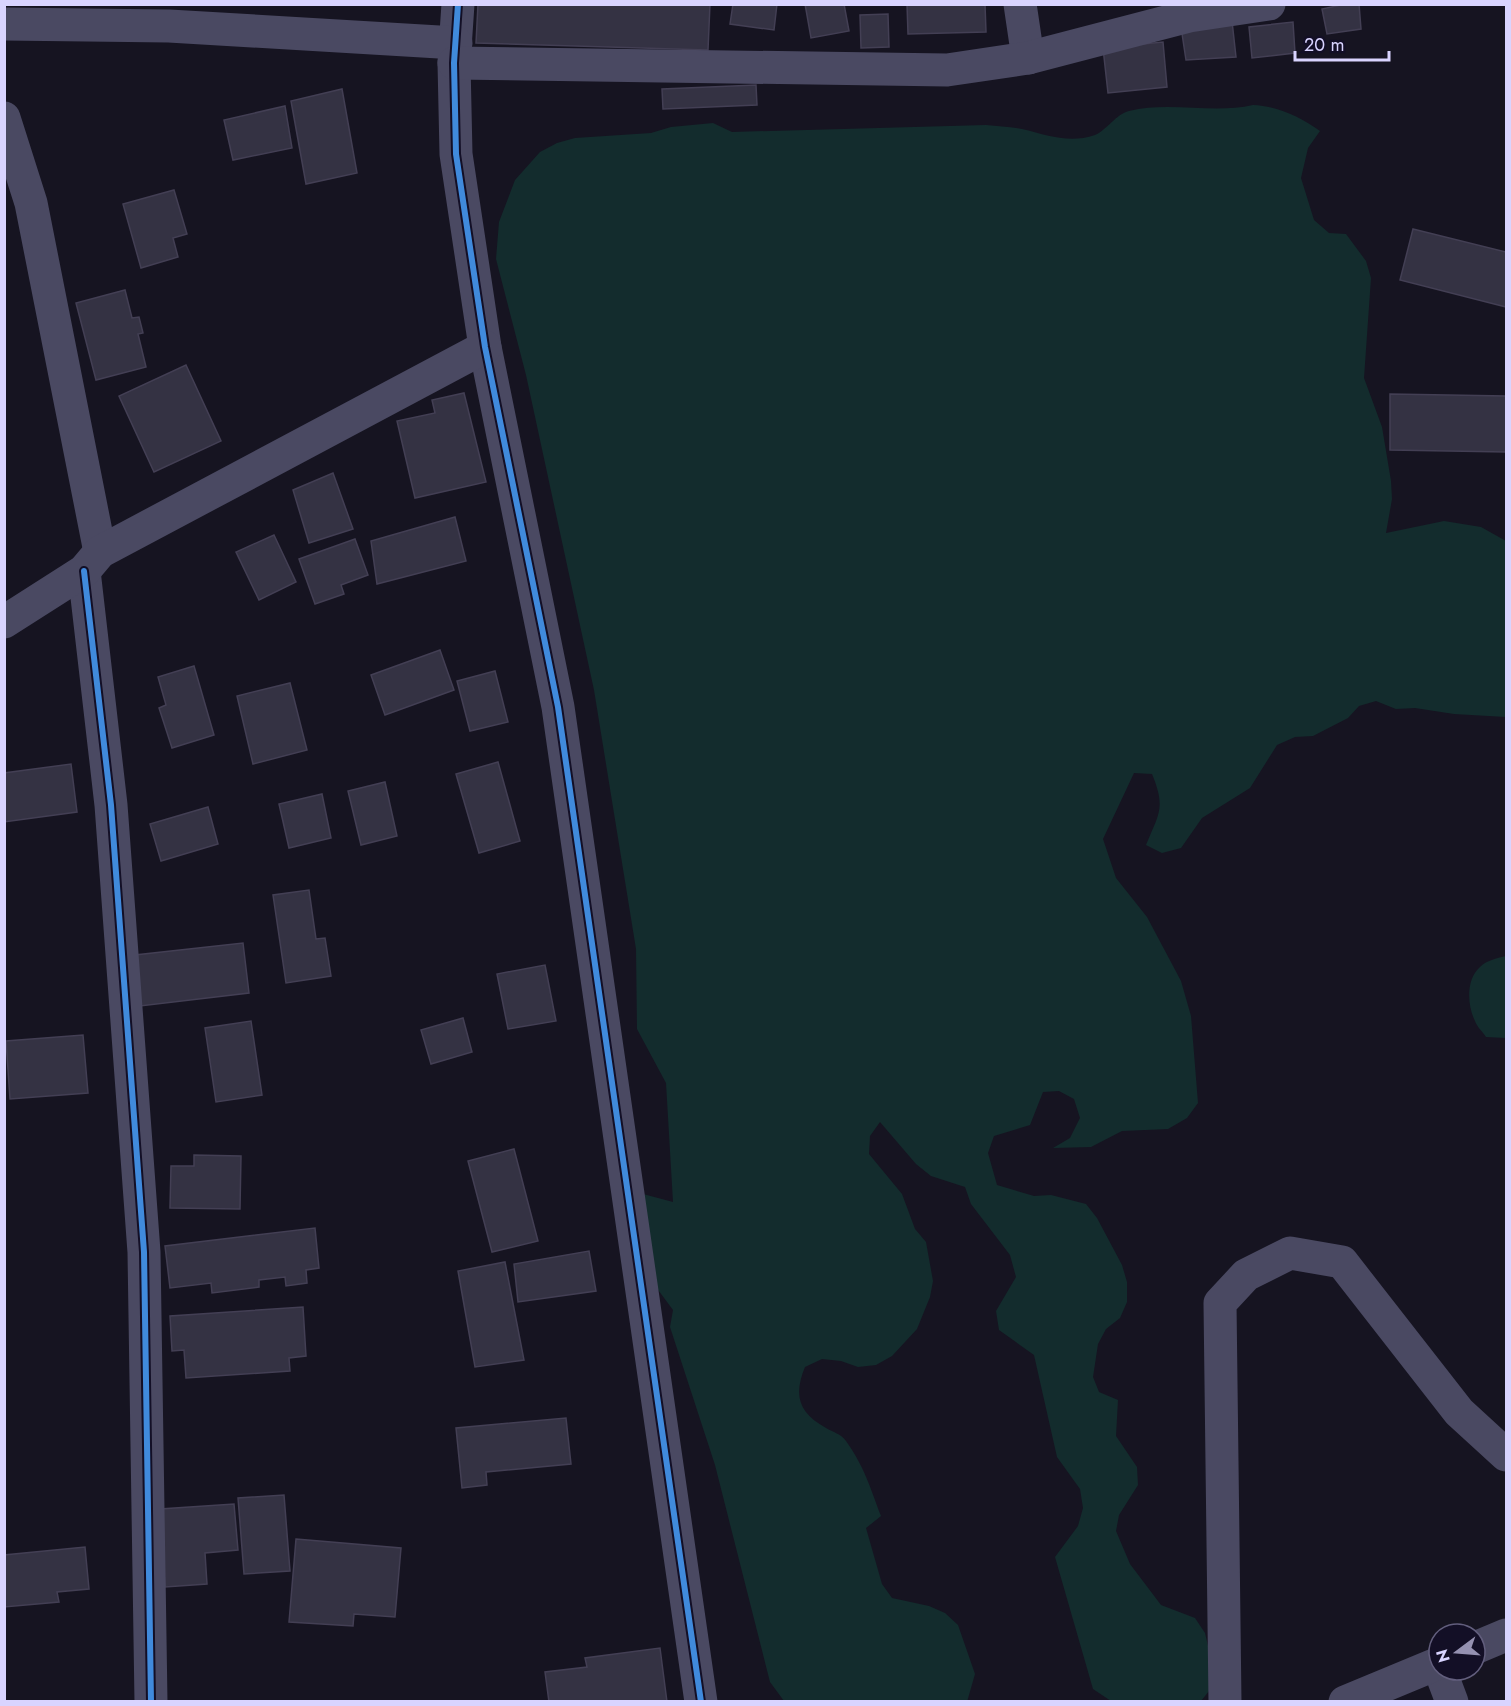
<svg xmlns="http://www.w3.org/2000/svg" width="1511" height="1706" viewBox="0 0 1511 1706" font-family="Jost,sans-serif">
<rect width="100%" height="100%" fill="#161421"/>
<g fill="#132c2d">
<path d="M1253 105C1278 106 1300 117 1320 131L1308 148 1301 178 1314 220 1329 233 1346 234 1366 261 1371 278 1364 378 1382 427 1391 481 1392 499 1386 533 1444 521 1481 527 1506 541V717L1454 714 1415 708 1396 709 1376 701 1359 706 1348 718 1313 736 1295 737 1277 745 1250 788 1202 818 1181 848 1162 853 1146 845C1159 813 1166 808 1152 774L1134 773 1103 839 1116 878 1147 917 1181 981 1191 1016 1198 1103 1187 1118 1168 1129 1122 1131 1091 1147 1053 1148 1070 1138 1080 1118 1074 1099 1059 1091 1043 1092 1030 1125 994 1136 988 1153 997 1185 1034 1196 1051 1195 1086 1204 1097 1218 1122 1265 1127 1282V1302L1120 1318 1106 1329 1098 1344 1093 1377 1099 1392 1118 1400 1116 1436 1137 1467 1138 1485 1119 1515 1116 1531 1130 1564 1161 1605 1195 1618 1205 1633 1213 1667V1686L1201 1701H1111L1093 1689 1055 1557 1078 1526 1083 1508 1080 1489 1057 1457 1034 1355 999 1330 996 1311 1016 1277 1010 1255 971 1204 965 1187 931 1176 916 1164 880 1122 870 1136 869 1154 902 1194 915 1229 926 1242 933 1281 930 1297 917 1329 892 1356 876 1365 858 1367 841 1361 822 1359 805 1367C793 1396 799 1413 826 1428 833 1432 841 1434 846 1441 864 1466 870 1487 881 1516L866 1528 882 1584 892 1598 929 1606 945 1613 958 1625 975 1674 967 1702 784 1701 770 1682 715 1465 670 1327 673 1310 650 1279 643 1194 673 1202 666 1083 637 1029 636 949 594 690 526 375 496 259 499 222 515 180 540 152 557 143 575 138 651 133 671 127 713 123 732 132 986 125C998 126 1011 127 1022 129 1047 135 1069 144 1095 135 1107 130 1116 114 1129 111 1169 101 1213 114 1253 105Z"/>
<path d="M1506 956V1038L1486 1037C1483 1032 1477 1027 1475 1021 1467 1005 1466 979 1480 967 1487 960 1498 958 1506 956Z"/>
</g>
<g fill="#343243" stroke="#433f54" stroke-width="1.5">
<path d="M478 4H710L708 50 476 43Z"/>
<path d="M733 4H777L774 30 730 24Z"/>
<path d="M805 4H844L849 31 811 38Z"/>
<path d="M907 4H985L986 32 908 34Z"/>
<path d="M1345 4H1359L1361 29 1327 34 1322 9Z"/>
<path d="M888 14 889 47 861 48 860 15Z"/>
<path d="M1232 21 1236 57 1186 60 1181 27Z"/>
<path d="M1293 22 1295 53 1252 58 1249 27Z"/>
<path d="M1163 42 1167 87 1108 93 1103 48Z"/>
<path d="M756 85 757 105 663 109 662 89Z"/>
<path d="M342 89 357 173 306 184 291 101Z"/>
<path d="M285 106 292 148 233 160 224 120Z"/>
<path d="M174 190 187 234 173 238 178 257 141 268 123 204Z"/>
<path d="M1413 229 1506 252V307L1400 280Z"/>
<path d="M125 290 132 318 139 317 143 333 138 334 146 367 96 380 76 303Z"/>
<path d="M186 365 221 441 154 472 119 396Z"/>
<path d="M464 393 486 482 415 498 397 421 435 413 432 400Z"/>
<path d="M1390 394 1506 396V452L1390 450Z"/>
<path d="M333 473 353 529 309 543 293 490Z"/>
<path d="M455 517 466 561 377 584 371 541Z"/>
<path d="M274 535 296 582 259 600 236 552Z"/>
<path d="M355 539 368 575 341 585 344 594 315 604 299 559Z"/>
<path d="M440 650 454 690 385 715 371 675Z"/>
<path d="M194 666 214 735 172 748 159 708 166 705 158 677Z"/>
<path d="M495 671 508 722 470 731 457 681Z"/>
<path d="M290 683 307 750 253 764 237 696Z"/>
<path d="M498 762 520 841 479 853 456 774Z"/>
<path d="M71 764 77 812 4 822V773Z"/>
<path d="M385 782 397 836 361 845 348 791Z"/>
<path d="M322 794 331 838 289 848 279 804Z"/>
<path d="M208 807 218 844 161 861 150 824Z"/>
<path d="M309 890 316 939 325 938 331 976 286 983 273 895Z"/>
<path d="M243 943 249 993 140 1006 135 955Z"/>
<path d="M545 965 556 1021 508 1029 497 974Z"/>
<path d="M463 1018 472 1052 431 1064 421 1030Z"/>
<path d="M251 1021 262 1095 216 1102 205 1028Z"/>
<path d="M83 1035 88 1093 10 1099 6 1041Z"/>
<path d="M514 1149 538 1241 492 1252 468 1161Z"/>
<path d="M194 1155 241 1156 240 1209 170 1208 171 1166H194Z"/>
<path d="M315 1228 319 1268 306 1270 307 1283 286 1286 285 1277 259 1280V1287L212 1293 211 1283 170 1288 165 1246Z"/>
<path d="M589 1251 596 1291 518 1302 514 1264Z"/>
<path d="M505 1262 524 1360 475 1367 458 1271Z"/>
<path d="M303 1307 306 1356 289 1358 290 1371 186 1378 184 1350 172 1351 170 1316Z"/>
<path d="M566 1418 571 1464 486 1472 487 1485 462 1488 456 1428Z"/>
<path d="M284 1495 290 1571 244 1574 238 1498Z"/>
<path d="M234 1504 238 1550 205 1553 207 1584 165 1587 160 1509Z"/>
<path d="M296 1539 401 1548 395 1617 354 1614 353 1626 289 1622Z"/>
<path d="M85 1547 89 1589 57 1592 59 1602 4 1607V1555Z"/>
<path d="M660 1648 667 1702H549L545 1672 587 1667 585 1658Z"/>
</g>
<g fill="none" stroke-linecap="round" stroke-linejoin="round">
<g stroke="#4a4962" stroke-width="33">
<path d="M458 4 454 63 456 154 485 347 558 707 701 1702"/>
<path d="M1020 4 1028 58"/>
<path d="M4 24 169 26 456 43"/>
<path d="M454 63 947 70 1028 58 1189 16 1269 4"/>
<path d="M4 118 31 203 100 552"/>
<path d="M84 571 111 805 144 1252 151 1702"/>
<path d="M4 622 84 571 100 552 485 347"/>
<path d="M1475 1648 1506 1635"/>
<path d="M1440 1670 1452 1702"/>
<path d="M1225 1702 1220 1303 1246 1275 1290 1253 1342 1262 1459 1412 1506 1455"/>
<path d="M1345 1702 1439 1663"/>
</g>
<defs>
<g id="cycleway">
<path d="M458 4 454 63 456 154 485 347 558 707 701 1702"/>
<path d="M84 571 111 805 144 1252 151 1702"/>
</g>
</defs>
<use href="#cycleway" stroke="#130f26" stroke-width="10"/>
<use href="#cycleway" stroke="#408adc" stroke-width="6"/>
</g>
<rect width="1511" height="1706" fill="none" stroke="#d9d4ff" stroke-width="12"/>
<g transform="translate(1457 1652) rotate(254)"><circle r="28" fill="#130f26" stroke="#625e7d" stroke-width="1.5"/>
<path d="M0-4.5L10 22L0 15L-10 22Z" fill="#9591b1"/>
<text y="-9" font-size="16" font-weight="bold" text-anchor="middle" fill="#d9d4ff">N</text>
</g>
<path d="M1295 51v9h94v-9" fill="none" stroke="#d9d4ff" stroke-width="3"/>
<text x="1304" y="51" font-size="18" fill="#d9d4ff" stroke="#130f26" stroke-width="4.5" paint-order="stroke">20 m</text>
</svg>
